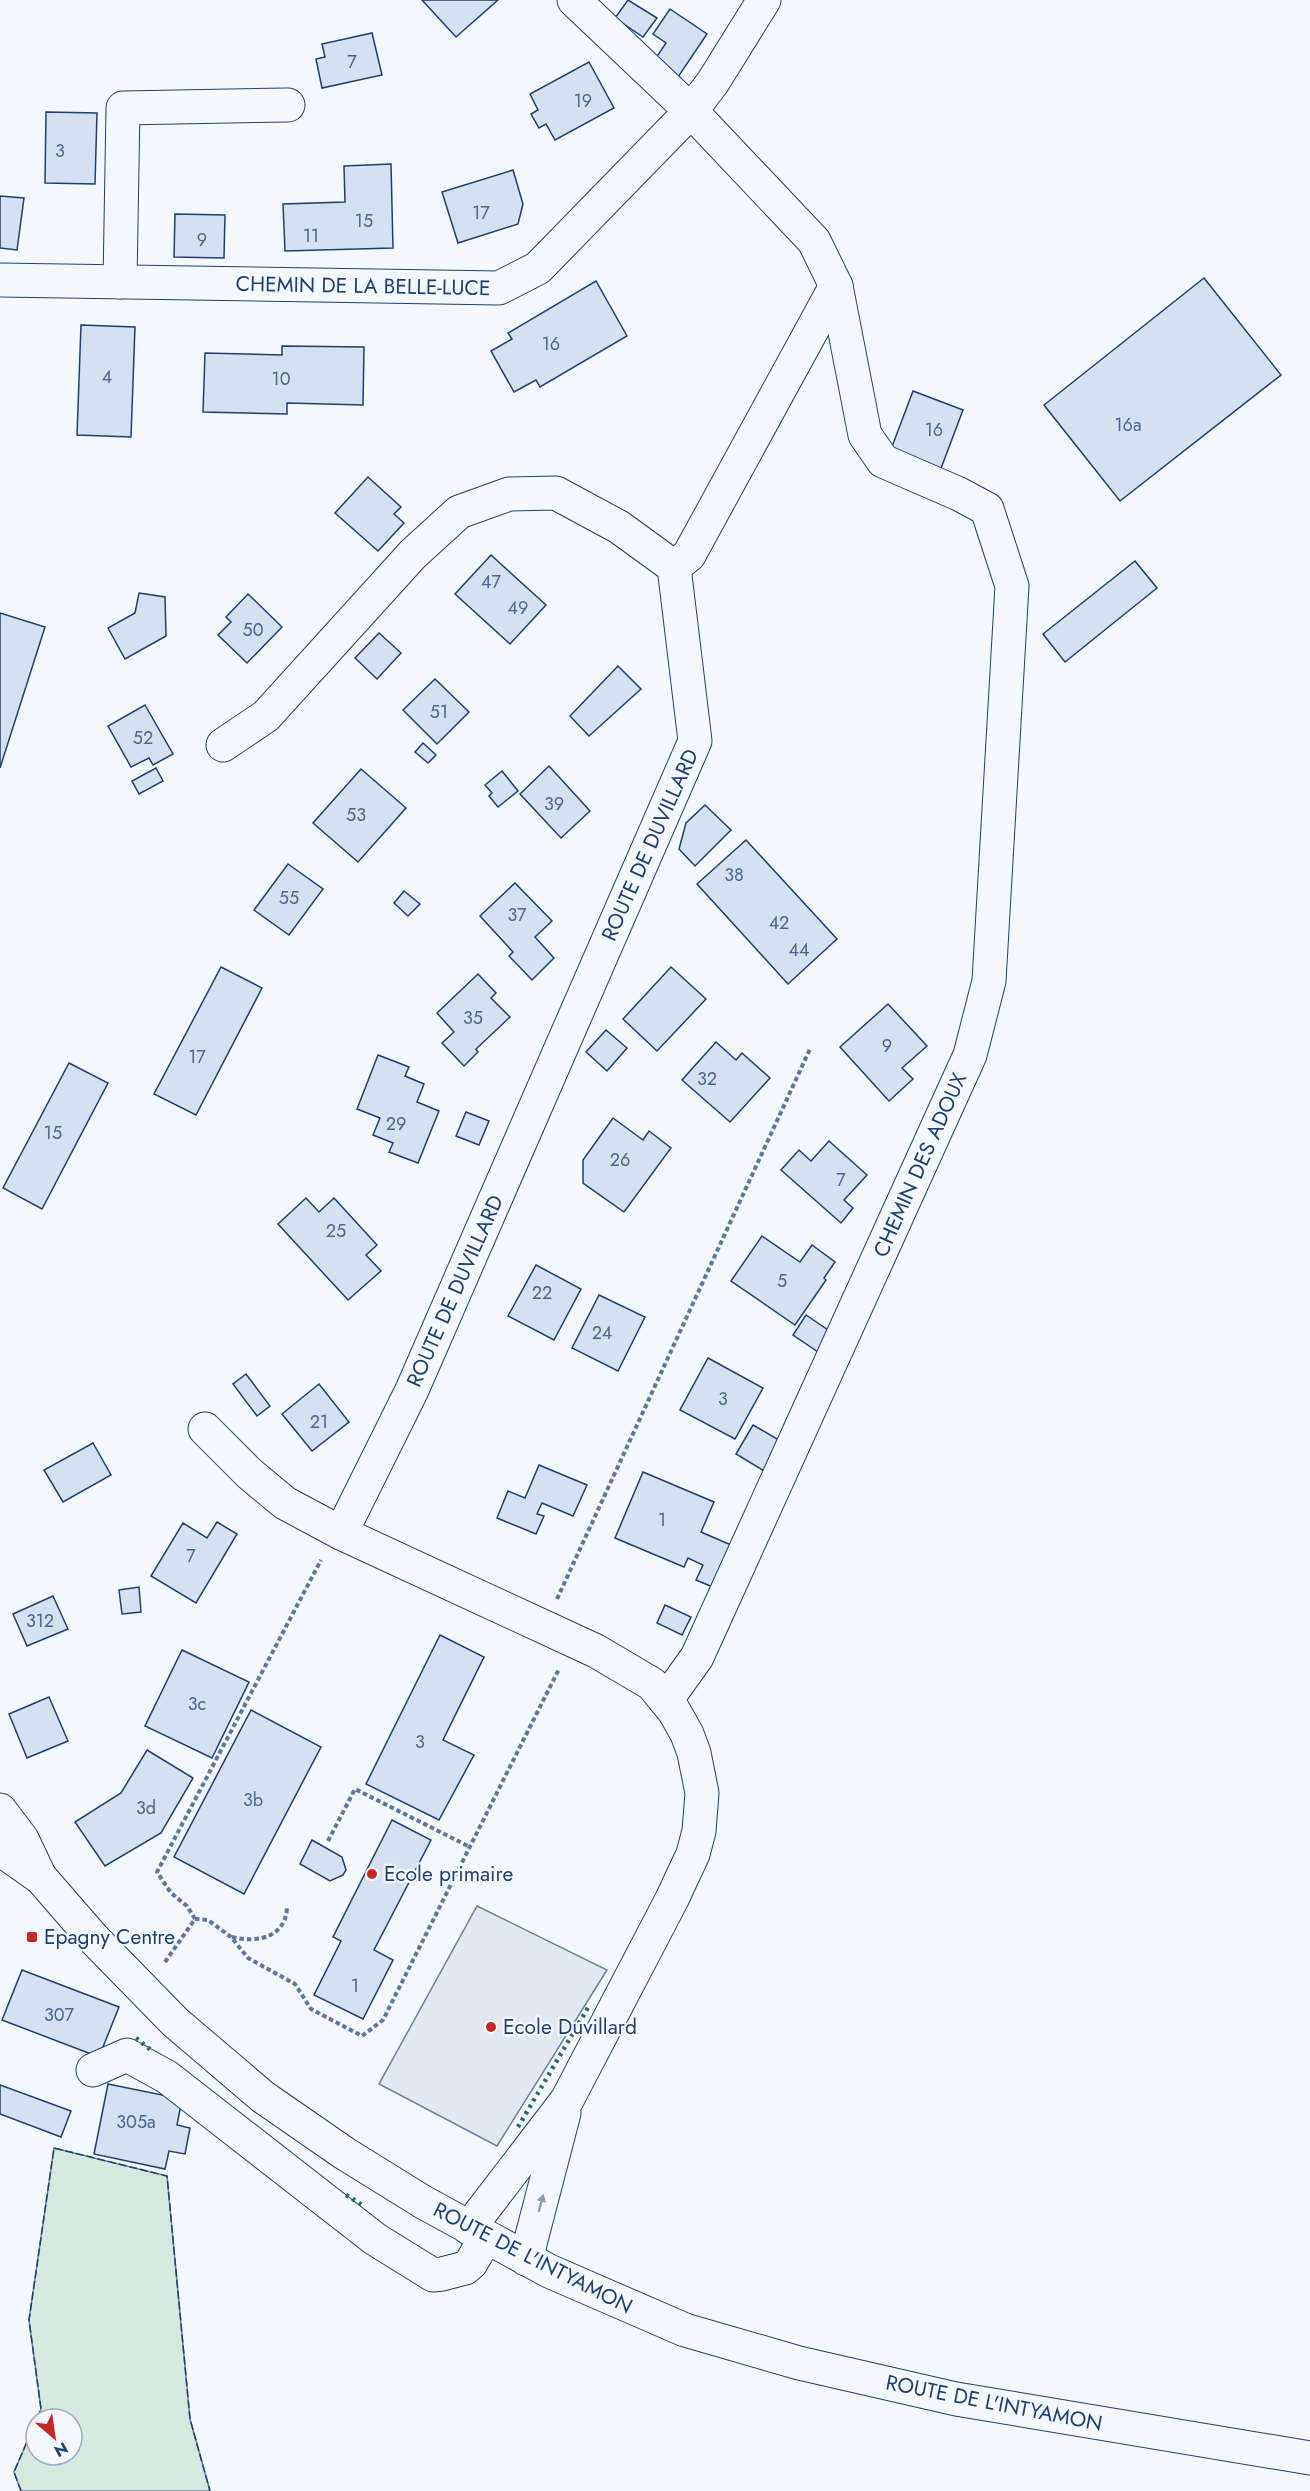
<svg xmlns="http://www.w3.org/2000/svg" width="1310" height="2491" viewBox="0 0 1310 2491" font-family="Jost,sans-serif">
<rect width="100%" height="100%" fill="#f4f7fb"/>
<path fill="#d7e8df" stroke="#687fa3" stroke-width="1.5" d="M54 2148 167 2176 190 2419 210 2491H21L14 2472 36 2421V2455H72V2419H37L41 2409 29 2320Z"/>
<path fill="#e3e8f0" stroke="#687fa3" stroke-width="1.5" d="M477 1906 607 1970 497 2146 379 2084Z"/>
<g fill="#d5e0f0" stroke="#1d3f73" stroke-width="1.5">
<path d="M422 0H498L456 37Z"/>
<path d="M628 0 657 18 643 37 615 18Z"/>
<path d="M670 9 707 34 678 77 654 61 666 43 653 34Z"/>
<path d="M372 33 382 75 322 88 316 59 325 57 322 44Z"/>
<path d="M589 62 614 108 555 140 546 124 539 128 531 114 538 110 530 94Z"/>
<path d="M46 112 97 113 95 184 45 183Z"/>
<path d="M391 164 393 248 285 251 283 204 345 202 344 166Z"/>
<path d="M513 170 523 204 518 224 458 243 442 192Z"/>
<path d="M0 196 24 198 17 250 0 248Z"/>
<path d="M175 214 225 215 224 258 174 257Z"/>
<path d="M1204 278 1281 375 1120 501 1044 405Z"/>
<path d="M596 281 627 336 540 387 536 380 514 392 491 351 512 339 508 333Z"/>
<path d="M81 325 135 327 131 437 77 435Z"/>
<path d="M282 346 364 347 363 405 287 403V414L203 412 205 353 282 355Z"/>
<path d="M913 391 963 410 940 471 890 452Z"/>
<path d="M368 477 401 507 394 514 404 523 378 551 335 513Z"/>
<path d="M491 555 546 605 510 644 455 594Z"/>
<path d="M1135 561 1157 588 1065 662 1043 634Z"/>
<path d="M139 593 165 597 166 636 125 659 108 628 135 613Z"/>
<path d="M248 594 282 627 247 663 218 635 231 622 226 617Z"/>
<path d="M0 613 45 627 0 768Z"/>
<path d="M379 633 401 653 377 679 355 658Z"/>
<path d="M618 666 641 689 589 736 570 716Z"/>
<path d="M435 679 469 712 437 744 403 710Z"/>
<path d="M145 705 173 754 153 765 149 758 131 767 108 726Z"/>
<path d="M423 743 436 755 428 763 415 752Z"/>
<path d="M549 766 590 811 561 838 520 794Z"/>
<path d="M156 768 163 781 139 794 132 781Z"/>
<path d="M361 769 406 808 358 862 313 823Z"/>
<path d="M502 771 518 791 498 807 489 796 492 793 485 785Z"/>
<path d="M705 805 731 830 695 866 679 849 686 823Z"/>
<path d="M746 840 837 939 788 984 697 884Z"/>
<path d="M288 864 323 889 289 935 254 910Z"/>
<path d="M515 883 552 921 535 937 554 958 532 980 509 956 513 952 480 916Z"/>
<path d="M404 891 420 904 408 916 394 903Z"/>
<path d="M221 967 262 988 196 1115 154 1094Z"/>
<path d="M671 967 706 999 657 1051 623 1019Z"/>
<path d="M478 974 496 993 491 998 510 1017 476 1049 478 1052 464 1066 442 1043 454 1032 437 1013Z"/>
<path d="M888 1004 927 1046 902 1068 913 1079 889 1101 840 1047Z"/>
<path d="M606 1030 627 1048 607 1071 586 1052Z"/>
<path d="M716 1042 736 1060 742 1053 770 1078 730 1122 682 1080Z"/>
<path d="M378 1055 409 1067 405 1076 424 1084 417 1102 439 1111 418 1163 389 1152 393 1143 373 1135 380 1118 357 1109Z"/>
<path d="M69 1063 108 1083 42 1209 3 1188Z"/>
<path d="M466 1112 489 1121 479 1145 456 1136Z"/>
<path d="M613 1118 643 1140 649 1131 671 1148 624 1212 583 1183V1160Z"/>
<path d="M829 1141 867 1175 844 1200 853 1208 841 1223 781 1170 799 1150 811 1161Z"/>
<path d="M306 1198 319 1212 334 1198 377 1245 366 1255 381 1271 348 1300 278 1224Z"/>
<path d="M762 1236 800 1262 812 1245 835 1262 824 1278 826 1280 795 1325 731 1281Z"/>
<path d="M536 1265 581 1289 554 1340 508 1316Z"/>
<path d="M599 1295 645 1317 618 1371 572 1348Z"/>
<path d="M806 1315 834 1334 821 1354 793 1335Z"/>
<path d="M708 1358 763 1388 735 1439 680 1410Z"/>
<path d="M246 1374 270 1406 257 1416 233 1384Z"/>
<path d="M319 1384 349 1422 312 1451 282 1414Z"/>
<path d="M753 1425 784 1443 766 1472 736 1454Z"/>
<path d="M93 1443 111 1475 63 1502 44 1470Z"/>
<path d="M539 1465 587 1485 573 1516 542 1503 537 1514 544 1516 536 1534 497 1518 508 1491 525 1498Z"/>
<path d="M643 1472 714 1502 701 1532 738 1548 720 1590 696 1580 703 1565 688 1558 684 1567 615 1538Z"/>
<path d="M217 1522 237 1534 196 1603 151 1576 183 1523 207 1538Z"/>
<path d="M139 1587 141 1612 122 1614 119 1590Z"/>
<path d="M53 1596 68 1629 27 1646 13 1614Z"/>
<path d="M665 1605 691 1617 682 1635 657 1623Z"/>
<path d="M440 1635 484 1657 443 1740 474 1755 439 1820 366 1784Z"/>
<path d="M182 1650 249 1682 212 1758 145 1726Z"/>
<path d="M49 1697 68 1741 27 1758 9 1714Z"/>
<path d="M251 1710 321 1747 244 1894 174 1857Z"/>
<path d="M147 1750 193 1778 161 1833 105 1866 75 1822 121 1793Z"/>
<path d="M392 1820 431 1840 374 1950 393 1960 363 2019 314 1995 341 1941 333 1937Z"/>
<path d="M312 1840 342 1857 346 1870 343 1875 330 1881 300 1864Z"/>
<path d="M22 1970 119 2007 99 2057 2 2020Z"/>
<path d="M108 2084 182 2099 177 2125 190 2128 185 2154 169 2151 165 2169 94 2154Z"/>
<path d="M0 2085 71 2111 61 2137 0 2114Z"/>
</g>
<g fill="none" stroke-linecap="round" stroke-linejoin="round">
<defs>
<g id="minor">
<path d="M574 0 691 111 814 241 836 286 865 435 883 461 959 494 987 509 1012 586 989 981 970 1055 697 1657 667 1699"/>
<path d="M0 280 499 288 538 268 691 111 713 82 764 0"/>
<path d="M120 282 123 108 288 105"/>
<path d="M674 567 689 555 836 286"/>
<path d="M223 745 266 716 413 554 459 512 509 494 556 493 619 527 674 567 695 741 412 1390 341 1533"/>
<path d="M205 1429 250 1474 285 1503 341 1533 596 1651 652 1684 674 1711 687 1734 694 1753 702 1793 699 1831 693 1854 672 1899 567 2100 469 2228"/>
<path d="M93 2070 127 2055 167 2077 375 2239 425 2270 433 2275 442 2274 465 2268 471 2263 486 2237"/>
<path d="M526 2259 564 2113"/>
</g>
<g id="major">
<path d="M0 1810 22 1839 40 1877"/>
<path d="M0 1849 41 1878 94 1939 175 2022 263 2097 344 2153 423 2202 549 2271 685 2330 799 2363 956 2399 1310 2458"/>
</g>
</defs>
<use href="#minor" stroke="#1d3f73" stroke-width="35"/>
<use href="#major" stroke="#1d3f73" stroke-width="35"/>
<g stroke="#5e769c" stroke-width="4" stroke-dasharray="4.5 3" stroke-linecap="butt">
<path d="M557 1599 810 1049"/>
<path d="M328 1841 355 1789 470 1847"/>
<path d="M195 1919 208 1920 231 1937 248 1958 295 1984 311 2009 362 2036 383 2020 559 1669"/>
<path d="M195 1919 187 1906 171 1893 157 1872 321 1560"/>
<path d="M232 1937C257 1943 285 1938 287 1908"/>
<path d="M165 1962 195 1919"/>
</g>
<use href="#minor" stroke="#f4f7fb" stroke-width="33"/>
<use href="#major" stroke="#f4f7fb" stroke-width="33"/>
<g stroke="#2c6c60" stroke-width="4.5" stroke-dasharray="3 4.5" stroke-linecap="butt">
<path d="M136 2038 152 2051"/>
<path d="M518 2127 589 2006"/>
<path d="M346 2195 364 2206"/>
</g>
<g stroke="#1d3f73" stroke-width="1.5" stroke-dasharray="8 3" stroke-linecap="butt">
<path d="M37 2419 41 2409 29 2320 54 2148 167 2176 190 2419 210 2491"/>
<path d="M21 2491 14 2472 36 2421"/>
</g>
</g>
<defs><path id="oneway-solid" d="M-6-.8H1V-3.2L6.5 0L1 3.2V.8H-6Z" transform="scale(1.5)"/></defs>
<use fill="#889bb7" href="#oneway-solid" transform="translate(541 2203) rotate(-75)"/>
<g fill="#c62828" stroke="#f4f7fb" stroke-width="2">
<circle cx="372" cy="1874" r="6"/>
<rect x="26" y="1931" width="12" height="12" rx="3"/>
<circle cx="491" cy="2027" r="6"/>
</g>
<g text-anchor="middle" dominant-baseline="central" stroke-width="4.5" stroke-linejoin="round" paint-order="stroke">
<g font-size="18" fill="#4b6792">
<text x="352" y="62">7</text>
<text x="583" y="101">19</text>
<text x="60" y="151">3</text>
<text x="481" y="213">17</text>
<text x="364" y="221">15</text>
<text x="311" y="236">11</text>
<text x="202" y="240">9</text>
<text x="551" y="344">16</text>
<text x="107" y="377">4</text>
<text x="281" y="379">10</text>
<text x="1128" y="425">16a</text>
<text x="934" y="430">16</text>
<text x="491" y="582">47</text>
<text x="518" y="608">49</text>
<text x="253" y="630">50</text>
<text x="439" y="712">51</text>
<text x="143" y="738">52</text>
<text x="554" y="804">39</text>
<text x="356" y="815">53</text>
<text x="734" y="875">38</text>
<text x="289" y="898">55</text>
<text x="517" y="915">37</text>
<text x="779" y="923">42</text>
<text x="799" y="950">44</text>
<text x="473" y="1018">35</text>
<text x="887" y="1046">9</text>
<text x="197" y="1057">17</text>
<text x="707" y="1079">32</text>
<text x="396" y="1124">29</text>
<text x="53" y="1133">15</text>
<text x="620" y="1160">26</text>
<text x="841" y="1180">7</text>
<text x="336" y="1231">25</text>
<text x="782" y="1281">5</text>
<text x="542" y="1293">22</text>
<text x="602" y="1333">24</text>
<text x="723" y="1399">3</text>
<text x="319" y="1422">21</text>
<text x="662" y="1520">1</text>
<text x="191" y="1556">7</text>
<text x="40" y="1621">312</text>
<text x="197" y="1704">3c</text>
<text x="420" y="1742">3</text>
<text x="253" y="1800">3b</text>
<text x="146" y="1808">3d</text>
<text x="355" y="1986">1</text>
<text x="59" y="2015">307</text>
<text x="136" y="2122">305a</text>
</g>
<g font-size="21" fill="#1d3f73" stroke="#f4f7fb">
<text transform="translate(363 286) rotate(1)">CHEMIN DE LA BELLE-LUCE</text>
<text transform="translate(650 845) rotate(-66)">ROUTE DE DUVILLARD</text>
<text transform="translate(920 1165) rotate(-66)">CHEMIN DES ADOUX</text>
<text transform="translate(455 1291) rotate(-66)">ROUTE DE DUVILLARD</text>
<text transform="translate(533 2258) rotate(27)">ROUTE DE L'INTYAMON</text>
<text transform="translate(994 2403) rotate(11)">ROUTE DE L'INTYAMON</text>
</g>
<g font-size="21" fill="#1d3f73" stroke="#f4f7fb" text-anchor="start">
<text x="384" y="1874">Ecole primaire</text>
<text x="44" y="1937">Epagny Centre</text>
<text x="503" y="2027">Ecole Duvillard</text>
</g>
</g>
<g transform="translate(54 2437) rotate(151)"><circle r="28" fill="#f4f7fb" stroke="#9eadc5" stroke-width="1.5"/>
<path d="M0-4.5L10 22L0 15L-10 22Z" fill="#c62828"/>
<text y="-9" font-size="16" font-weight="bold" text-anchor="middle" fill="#1d3f73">N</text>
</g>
</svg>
